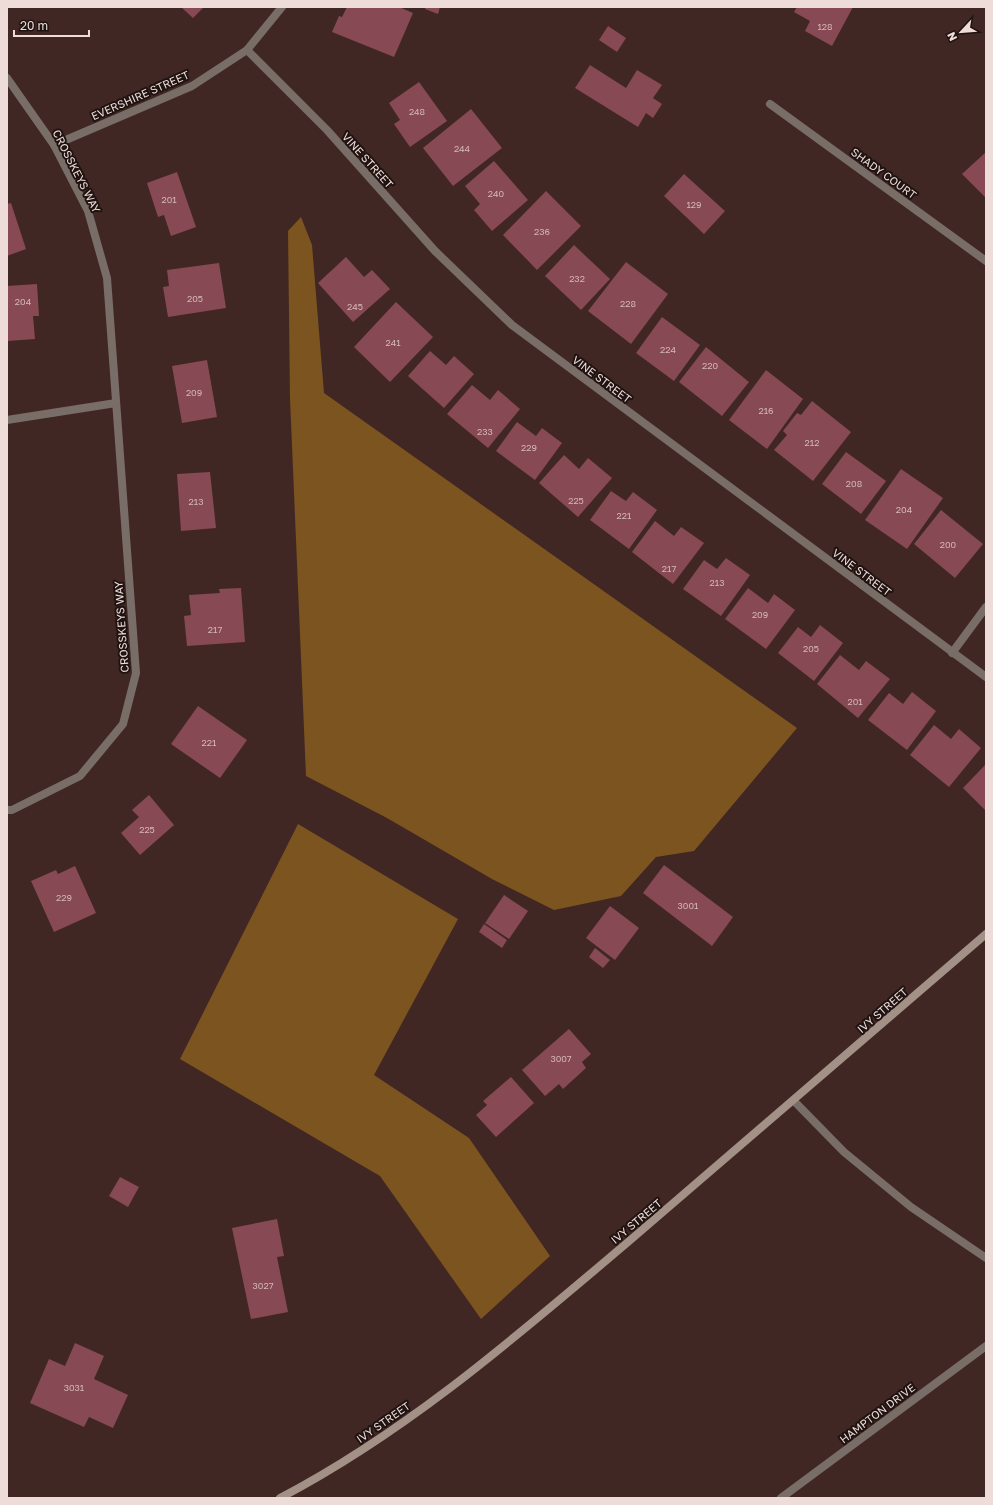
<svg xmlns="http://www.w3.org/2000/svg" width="993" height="1505" viewBox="0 0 993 1505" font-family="'Golos Text',sans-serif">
<rect width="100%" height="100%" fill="#412723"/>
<g fill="#7c541f">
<path d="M301 217 312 245 324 393 797 728 694 851 656 857 621 896 554 910 492 879 387 818 306 776 290 398 288 231Z"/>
<path d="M298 824 458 919 374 1075 469 1138 550 1256 481 1319 380 1176 180 1059Z"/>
</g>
<g fill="#874954">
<path d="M181 7H204L193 18Z"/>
<path d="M347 7H399L413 13 394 57 332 32 339 16 342 17Z"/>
<path d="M426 7H440L438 14 425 9Z"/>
<path d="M797 7H853L832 46 805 31 810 21 794 12Z"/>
<path d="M608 26 626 38 617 52 599 40Z"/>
<path d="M590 65 626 88 637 70 662 85 653 98 662 104 653 118 646 113 638 127 575 88Z"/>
<path d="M419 82 447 121 410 147 394 124 400 120 389 103Z"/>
<path d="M471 109 502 148 453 186 423 148Z"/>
<path d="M986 152V198L962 174Z"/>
<path d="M494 161 528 200 492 231 474 210 480 204 465 186Z"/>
<path d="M177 172 196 227 171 236 164 215 158 217 147 183Z"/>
<path d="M684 174 725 211 704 234 664 196Z"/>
<path d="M546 191 581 226 537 270 503 235Z"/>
<path d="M11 203 26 249 7 256V204Z"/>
<path d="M574 245 610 279 581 310 545 276Z"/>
<path d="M346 257 364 277 372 270 390 289 353 322 318 283Z"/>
<path d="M626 262 668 294 631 344 588 311Z"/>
<path d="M219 263 226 308 168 317 163 287 169 286 167 270Z"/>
<path d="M37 284 39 316H33L35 339 8 341 7 286Z"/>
<path d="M396 302 433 337 390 382 354 347Z"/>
<path d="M662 317 700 345 674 381 636 353Z"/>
<path d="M706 347 749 382 722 416 679 382Z"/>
<path d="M430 351 446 365 454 356 474 374 444 408 408 376Z"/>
<path d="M207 360 217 417 182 423 172 366Z"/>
<path d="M766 370 803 399 767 449 729 420Z"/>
<path d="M472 385 490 400 498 390 520 409 488 448 447 414Z"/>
<path d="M812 401 851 432 813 481 774 450 787 435 783 431 797 413 801 415Z"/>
<path d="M517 422 536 436 542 428 562 443 535 480 496 451Z"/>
<path d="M846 452 886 481 861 514 822 484Z"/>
<path d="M564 455 579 469 588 458 612 478 578 517 539 483Z"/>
<path d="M901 469 943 498 907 549 865 520Z"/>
<path d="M210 472 216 528 181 531 177 474Z"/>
<path d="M611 491 626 501 633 492 657 510 629 549 590 520Z"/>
<path d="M941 510 983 544 955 578 914 544Z"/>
<path d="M655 521 674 536 681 527 704 543 673 584 632 552Z"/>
<path d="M726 558 750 575 721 616 683 589 704 560 717 569Z"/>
<path d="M241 588 245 642 187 646 184 616 191 615 189 595 220 593 219 589Z"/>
<path d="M748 588 768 603 774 594 795 610 766 649 725 619Z"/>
<path d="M820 625 843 643 814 681 778 653 798 627 811 637Z"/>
<path d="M840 655 859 670 866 661 890 679 858 718 817 684Z"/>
<path d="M912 692 936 711 907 750 868 720 889 693 903 704Z"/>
<path d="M198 706 247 740 220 778 171 744Z"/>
<path d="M934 725 951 739 959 729 981 748 949 787 910 755Z"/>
<path d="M986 764V811L963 788Z"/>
<path d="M149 795 174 825 140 855 121 833 139 817 132 810Z"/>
<path d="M664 865 733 917 712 946 643 893Z"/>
<path d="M75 866 96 913 54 932 31 881 56 870 58 874Z"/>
<path d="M504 895 528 911 509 939 485 923Z"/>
<path d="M610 906 639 928 615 960 586 938Z"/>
<path d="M484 924 507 940 502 948 479 932Z"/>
<path d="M595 948 610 960 603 968 589 957Z"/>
<path d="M569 1029 591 1054 582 1062 586 1068 563 1089 559 1084 545 1096 522 1070Z"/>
<path d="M511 1077 534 1103 496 1137 476 1115 487 1105 483 1101Z"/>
<path d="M120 1177 139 1187 128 1207 109 1196Z"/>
<path d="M277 1219 284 1256 277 1257 288 1312 251 1319 232 1228Z"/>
<path d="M75 1343 104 1356 94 1379 128 1395 113 1428 89 1417 84 1427 30 1403 49 1359 65 1366Z"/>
</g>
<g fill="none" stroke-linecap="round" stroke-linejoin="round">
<path stroke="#796d67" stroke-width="8" d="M794 1101 844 1152 911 1207 986 1258"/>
<g stroke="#796d67" stroke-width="8">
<path d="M247 50 327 130 435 251 512 325 986 677"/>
<path d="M7 78 54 145 88 211 107 278 136 673 123 724 80 776 12 810H7"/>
<path d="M770 104 986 261"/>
<path d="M54 145 192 86 247 50 282 7"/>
<path d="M7 420 116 403"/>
<path d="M952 653 986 607"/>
<path d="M781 1498 986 1346"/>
</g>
<path stroke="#a39086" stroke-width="8" d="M280 1498C408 1431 518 1335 628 1242 748 1140 867 1037 986 934"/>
</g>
<g text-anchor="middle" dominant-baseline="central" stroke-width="4" stroke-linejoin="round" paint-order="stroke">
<g font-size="9" fill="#d4b7b7">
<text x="825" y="26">128</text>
<text x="417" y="111">248</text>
<text x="462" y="148">244</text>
<text x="496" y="193">240</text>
<text x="169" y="199">201</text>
<text x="694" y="204">129</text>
<text x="542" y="231">236</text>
<text x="577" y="278">232</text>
<text x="195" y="298">205</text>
<text x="23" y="301">204</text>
<text x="628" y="303">228</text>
<text x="355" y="306">245</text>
<text x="393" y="342">241</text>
<text x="668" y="349">224</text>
<text x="710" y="365">220</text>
<text x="194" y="392">209</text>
<text x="766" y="410">216</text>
<text x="485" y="431">233</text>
<text x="812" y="442">212</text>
<text x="529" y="447">229</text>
<text x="854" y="483">208</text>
<text x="576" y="500">225</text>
<text x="196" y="501">213</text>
<text x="904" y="509">204</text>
<text x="624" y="515">221</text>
<text x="948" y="544">200</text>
<text x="669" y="568">217</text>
<text x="717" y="582">213</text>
<text x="760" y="614">209</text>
<text x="215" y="629">217</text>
<text x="811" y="648">205</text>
<text x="855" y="701">201</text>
<text x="209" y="742">221</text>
<text x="147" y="829">225</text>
<text x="64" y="897">229</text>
<text x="688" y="905">3001</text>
<text x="561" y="1058">3007</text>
<text x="263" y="1285">3027</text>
<text x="74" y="1387">3031</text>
</g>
<g font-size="11" fill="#eedcd8" stroke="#1f1311">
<text transform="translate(140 95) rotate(-24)">EVERSHIRE STREET</text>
<text transform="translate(368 160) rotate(48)">VINE STREET</text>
<text transform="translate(77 171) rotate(63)">CROSSKEYS WAY</text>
<text transform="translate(884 173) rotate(36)">SHADY COURT</text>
<text transform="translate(602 379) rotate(37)">VINE STREET</text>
<text transform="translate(862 572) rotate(37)">VINE STREET</text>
<text transform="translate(121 627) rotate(-94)">CROSSKEYS WAY</text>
<text transform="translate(882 1010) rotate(-41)">IVY STREET</text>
<text transform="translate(636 1221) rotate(-40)">IVY STREET</text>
<text transform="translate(877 1413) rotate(-37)">HAMPTON DRIVE</text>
<text transform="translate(383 1422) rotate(-35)">IVY STREET</text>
</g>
</g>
<rect width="993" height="1505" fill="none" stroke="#eedcd8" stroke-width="16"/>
<g transform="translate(961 32) rotate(244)" stroke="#1f1311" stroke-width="3" paint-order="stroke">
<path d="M0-3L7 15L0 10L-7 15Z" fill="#eedcd8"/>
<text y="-6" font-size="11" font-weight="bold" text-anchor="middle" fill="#eedcd8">N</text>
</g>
<path d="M14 30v6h75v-6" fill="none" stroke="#eedcd8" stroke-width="2"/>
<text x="20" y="30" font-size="12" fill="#eedcd8" stroke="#1f1311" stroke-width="3" paint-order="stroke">20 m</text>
</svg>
